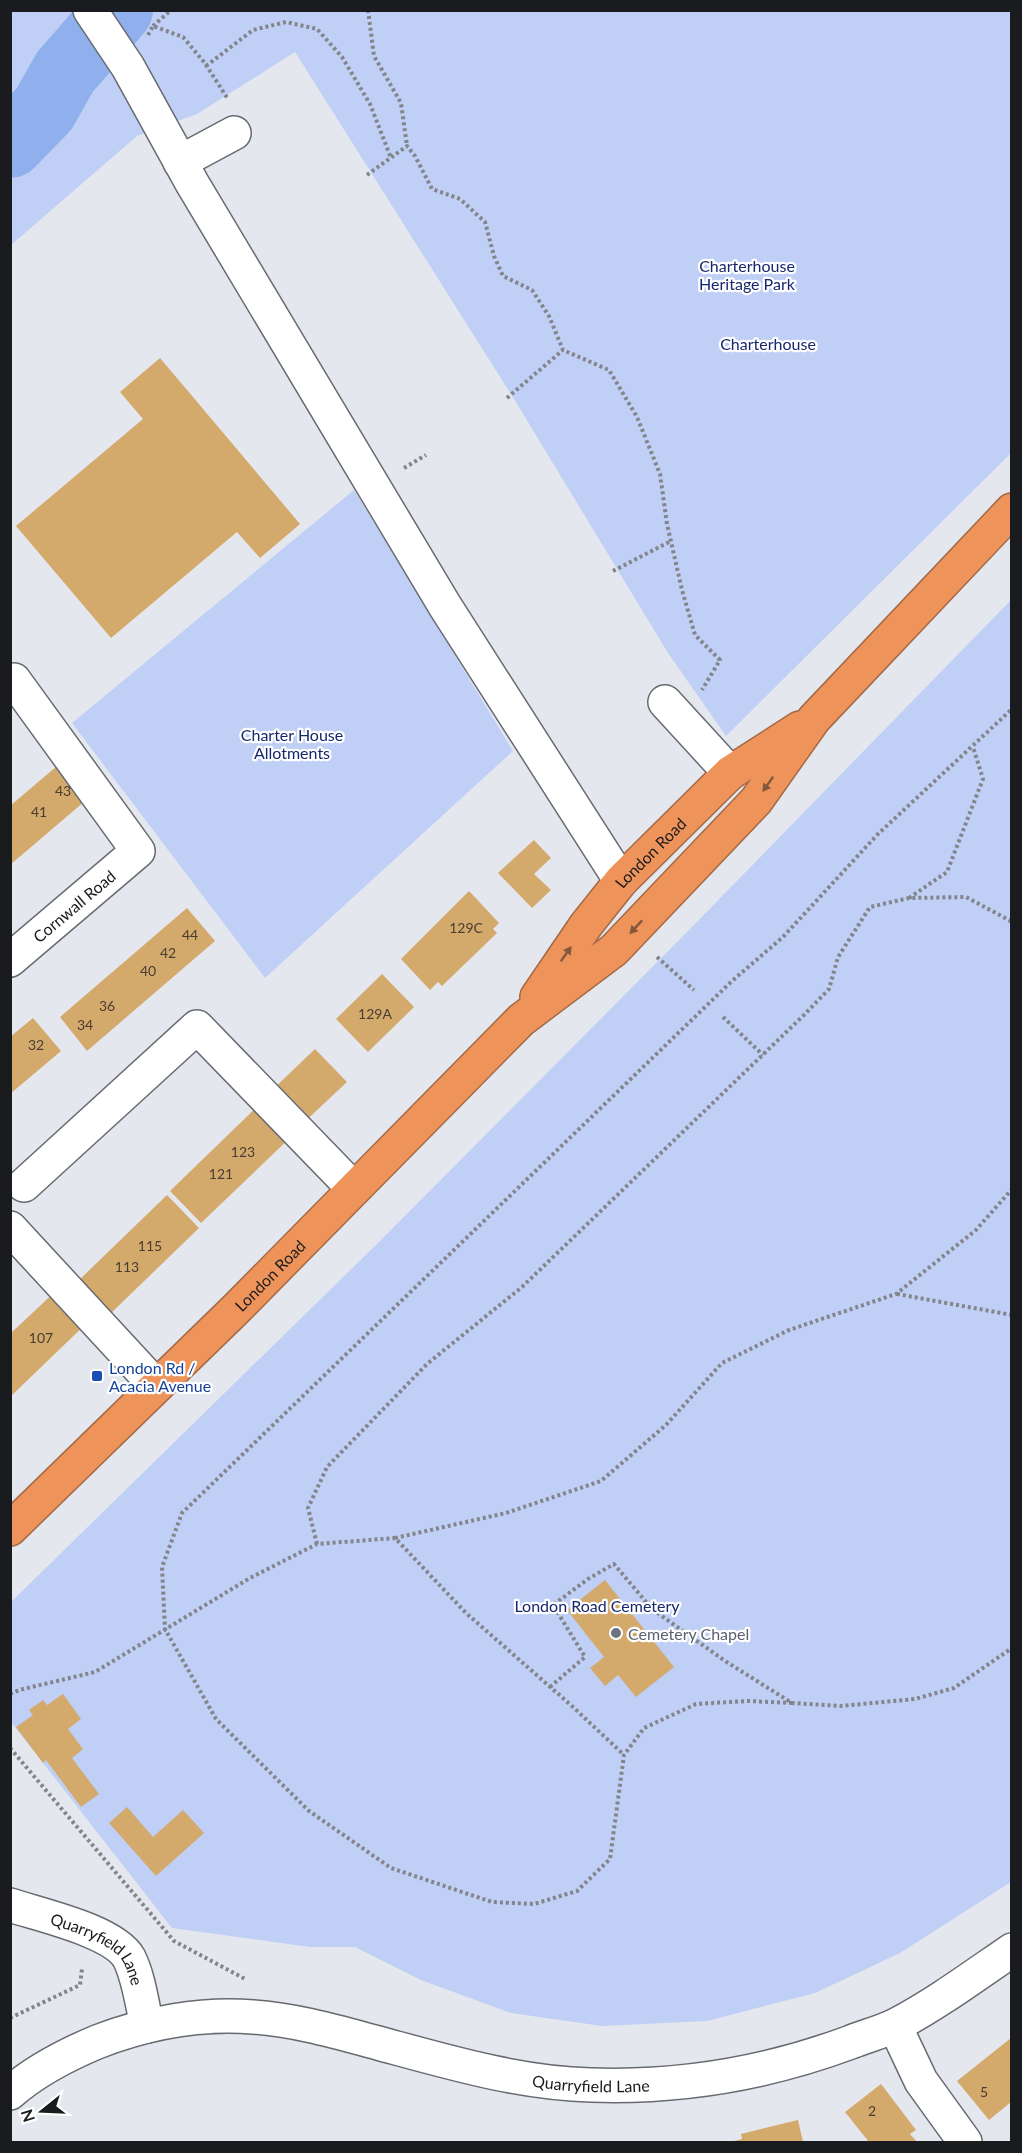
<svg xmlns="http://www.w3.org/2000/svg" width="1022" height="2153" viewBox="0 0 1022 2153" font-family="Lato,sans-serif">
<rect width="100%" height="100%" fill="#e4e7ee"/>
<g fill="#bfcff6">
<path d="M11 11H1011V453L726 736 668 653 514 399 295 52 197 114 137 136 11 245Z"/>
<path d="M354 490 513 751 265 978 72 723Z"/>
<path d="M1011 600V1882L900 1953 815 1993 707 2021 602 2026 511 2013 421 1980 355 1947H310L172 1928 11 1722 10 1603 379 1242 690 929Z"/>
</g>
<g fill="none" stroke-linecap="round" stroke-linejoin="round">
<path stroke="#8fb0ec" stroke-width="68" d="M10 144 44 109 65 72 119 10"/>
</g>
<g fill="#d4a96c">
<path d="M160 358 300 524 260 558 237 532 111 638 16 526 143 419 120 392Z"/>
<path d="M63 761 92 795 10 865V806Z"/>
<path d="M534 840 551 858 534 874 551 890 532 908 498 873Z"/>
<path d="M469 891 499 923 493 929 497 933 442 986 438 982 430 990 401 959Z"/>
<path d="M187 908 215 941 87 1051 60 1017Z"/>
<path d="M382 974 414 1007 368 1052 336 1019Z"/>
<path d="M33 1018 61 1051 10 1094V1037Z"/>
<path d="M315 1049 347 1082 299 1127 268 1094Z"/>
<path d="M262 1102 293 1135 201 1223 170 1191Z"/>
<path d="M167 1195 199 1228 108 1316 76 1283Z"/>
<path d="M59 1288 90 1320 10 1397V1334Z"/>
<path d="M605 1580 674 1667 636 1697 618 1675 605 1686 590 1668 604 1657 567 1610Z"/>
<path d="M63 1694 81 1719 68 1729 83 1749 72 1758 99 1794 81 1807 46 1760 43 1763 16 1727 33 1715 29 1710 43 1700 47 1705Z"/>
<path d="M127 1807 153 1837 183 1810 204 1833 156 1876 109 1823Z"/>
<path d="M1011 2038V2102L989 2120 957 2081Z"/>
<path d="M881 2084 916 2130 910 2134 917 2142H869L845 2112Z"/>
<path d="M798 2120 803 2142H730L742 2139 741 2134Z"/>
</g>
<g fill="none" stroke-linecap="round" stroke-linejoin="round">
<defs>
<g id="minor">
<path d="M90 10 128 67 192 183 445 606 621 881"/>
<path d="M180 162 234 133"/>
<path d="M10 683 14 680 138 851 10 960"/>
<path d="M665 702 730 773"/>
<path d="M24 1185 197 1027 354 1189"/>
<path d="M10 1228 156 1386"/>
<path id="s1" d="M10 1905C40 1915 114 1931 129 1958 139 1978 142 2004 147 2026"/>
<path d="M895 2026 921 2081 965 2142"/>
<path id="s2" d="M10 2093C36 2070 66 2055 97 2042 146 2023 201 2013 253 2017 296 2020 337 2032 378 2043 448 2062 518 2083 591 2085 680 2088 768 2073 851 2042 866 2036 882 2032 896 2025 936 2004 974 1976 1012 1950"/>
</g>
<g id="highway">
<path id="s3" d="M537 997 586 925 621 881 730 773 800 728"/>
<path id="s4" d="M10 1529 237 1308 521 1020 614 950 756 801 814 719 1012 510"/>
</g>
</defs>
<use href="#minor" stroke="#676a70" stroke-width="36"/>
<use href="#highway" stroke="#a46a46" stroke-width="36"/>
<g stroke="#83858a" stroke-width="4" stroke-dasharray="3 3" stroke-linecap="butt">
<path d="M368 10 374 56 401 103 407 146"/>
<path d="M153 26 171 10"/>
<path d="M148 35 153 26 183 37 204 62 228 99"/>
<path d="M206 66 253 30 286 22 317 29 342 57 370 104 391 158"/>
<path d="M367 175 407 146 415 156 432 189 460 199 485 222 494 256 503 276 532 290 549 316 563 350 609 370 637 417 660 474 667 524 682 590 695 635 720 660 702 690"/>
<path d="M507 398 563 350"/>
<path d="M404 468 426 455"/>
<path d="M613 571 671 541"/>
<path d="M909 898 947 872 983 779 973 747"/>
<path d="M657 957 694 990"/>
<path d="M723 1017 763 1055"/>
<path d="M897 1294 1012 1315"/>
<path d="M395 1538 506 1513 601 1481 666 1425 722 1363 789 1330 896 1294 976 1230 1012 1189"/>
<path d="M317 1544 308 1508 327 1467 427 1364 522 1287 804 1015 829 989 838 957 870 907 909 898 966 897 1009 920 1012 923"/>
<path d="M550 1687 585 1657 553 1605 588 1579 614 1564 652 1609 725 1661 792 1703 841 1706 915 1699 954 1688 1012 1648"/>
<path d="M10 1694 19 1690 95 1672 250 1578 317 1544 395 1538 466 1613 573 1707 624 1755"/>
<path d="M792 1703 748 1701 696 1704 644 1728 624 1755 610 1859 577 1891 534 1904 492 1902 391 1868 309 1811 216 1719 165 1629 162 1567 182 1513 732 981 783 937 877 835 1012 709"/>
<path d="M10 1748 174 1941 247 1980"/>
<path d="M10 2018 80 1985 82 1969"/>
</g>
<use href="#minor" stroke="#fff" stroke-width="33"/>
<use href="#highway" stroke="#ee945b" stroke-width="33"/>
</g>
<defs><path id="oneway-solid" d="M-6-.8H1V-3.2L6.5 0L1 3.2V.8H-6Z" transform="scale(1.5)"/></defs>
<g fill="#84583c">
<use href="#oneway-solid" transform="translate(768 784) rotate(125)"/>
<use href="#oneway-solid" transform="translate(636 927) rotate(133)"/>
<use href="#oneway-solid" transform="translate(566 954) rotate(-55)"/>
</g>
<rect fill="#1a4fb4" stroke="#fff" stroke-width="2" x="91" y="1370" width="12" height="12" rx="3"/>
<circle fill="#6b7280" stroke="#fff" stroke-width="2" cx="616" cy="1633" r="6"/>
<g text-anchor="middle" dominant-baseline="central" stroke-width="4.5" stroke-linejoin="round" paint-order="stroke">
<g font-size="14" fill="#483e32">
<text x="63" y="790">43</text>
<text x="39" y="811">41</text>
<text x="466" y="927">129C</text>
<text x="190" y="934">44</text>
<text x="168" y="952">42</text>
<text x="148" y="970">40</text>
<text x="107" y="1005">36</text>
<text x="375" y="1013">129A</text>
<text x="85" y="1024">34</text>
<text x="36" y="1044">32</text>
<text x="243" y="1151">123</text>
<text x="221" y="1173">121</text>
<text x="150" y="1245">115</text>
<text x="127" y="1266">113</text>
<text x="41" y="1337">107</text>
<text x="984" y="2091">5</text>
<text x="872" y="2110">2</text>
</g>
<g font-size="16" fill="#16276d" stroke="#fff">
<text x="747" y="265">Charterhouse<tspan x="747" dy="18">Heritage Park</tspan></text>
<text x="768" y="343">Charterhouse</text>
<text x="292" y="734">Charter House<tspan x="292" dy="18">Allotments</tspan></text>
<text x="597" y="1605">London Road Cemetery</text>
</g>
<g font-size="16" fill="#1a1b1e" stroke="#fff">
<text stroke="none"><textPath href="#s3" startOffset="184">London Road</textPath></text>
<text transform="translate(74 906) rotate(-40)">Cornwall Road</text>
<text stroke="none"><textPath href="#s4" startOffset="363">London Road</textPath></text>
<text stroke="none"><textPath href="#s1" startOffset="102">Quarryfield Lane</textPath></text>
<text stroke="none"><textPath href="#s2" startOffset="606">Quarryfield Lane</textPath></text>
</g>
<g font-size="16" fill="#164399" stroke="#fff" text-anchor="start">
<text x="109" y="1367">London Rd /<tspan x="109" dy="18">Acacia Avenue</tspan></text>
</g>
<g font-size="16" fill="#5b616d" stroke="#fff" text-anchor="start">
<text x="628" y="1633">Cemetery Chapel</text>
</g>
</g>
<rect width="1022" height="2153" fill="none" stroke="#1a1b1e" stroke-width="24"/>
<g transform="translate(42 2111) rotate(252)" stroke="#ffffff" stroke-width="4.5" paint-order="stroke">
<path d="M0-4.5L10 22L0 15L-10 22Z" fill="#1a1b1e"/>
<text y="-9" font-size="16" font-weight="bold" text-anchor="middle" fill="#1a1b1e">N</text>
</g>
</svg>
